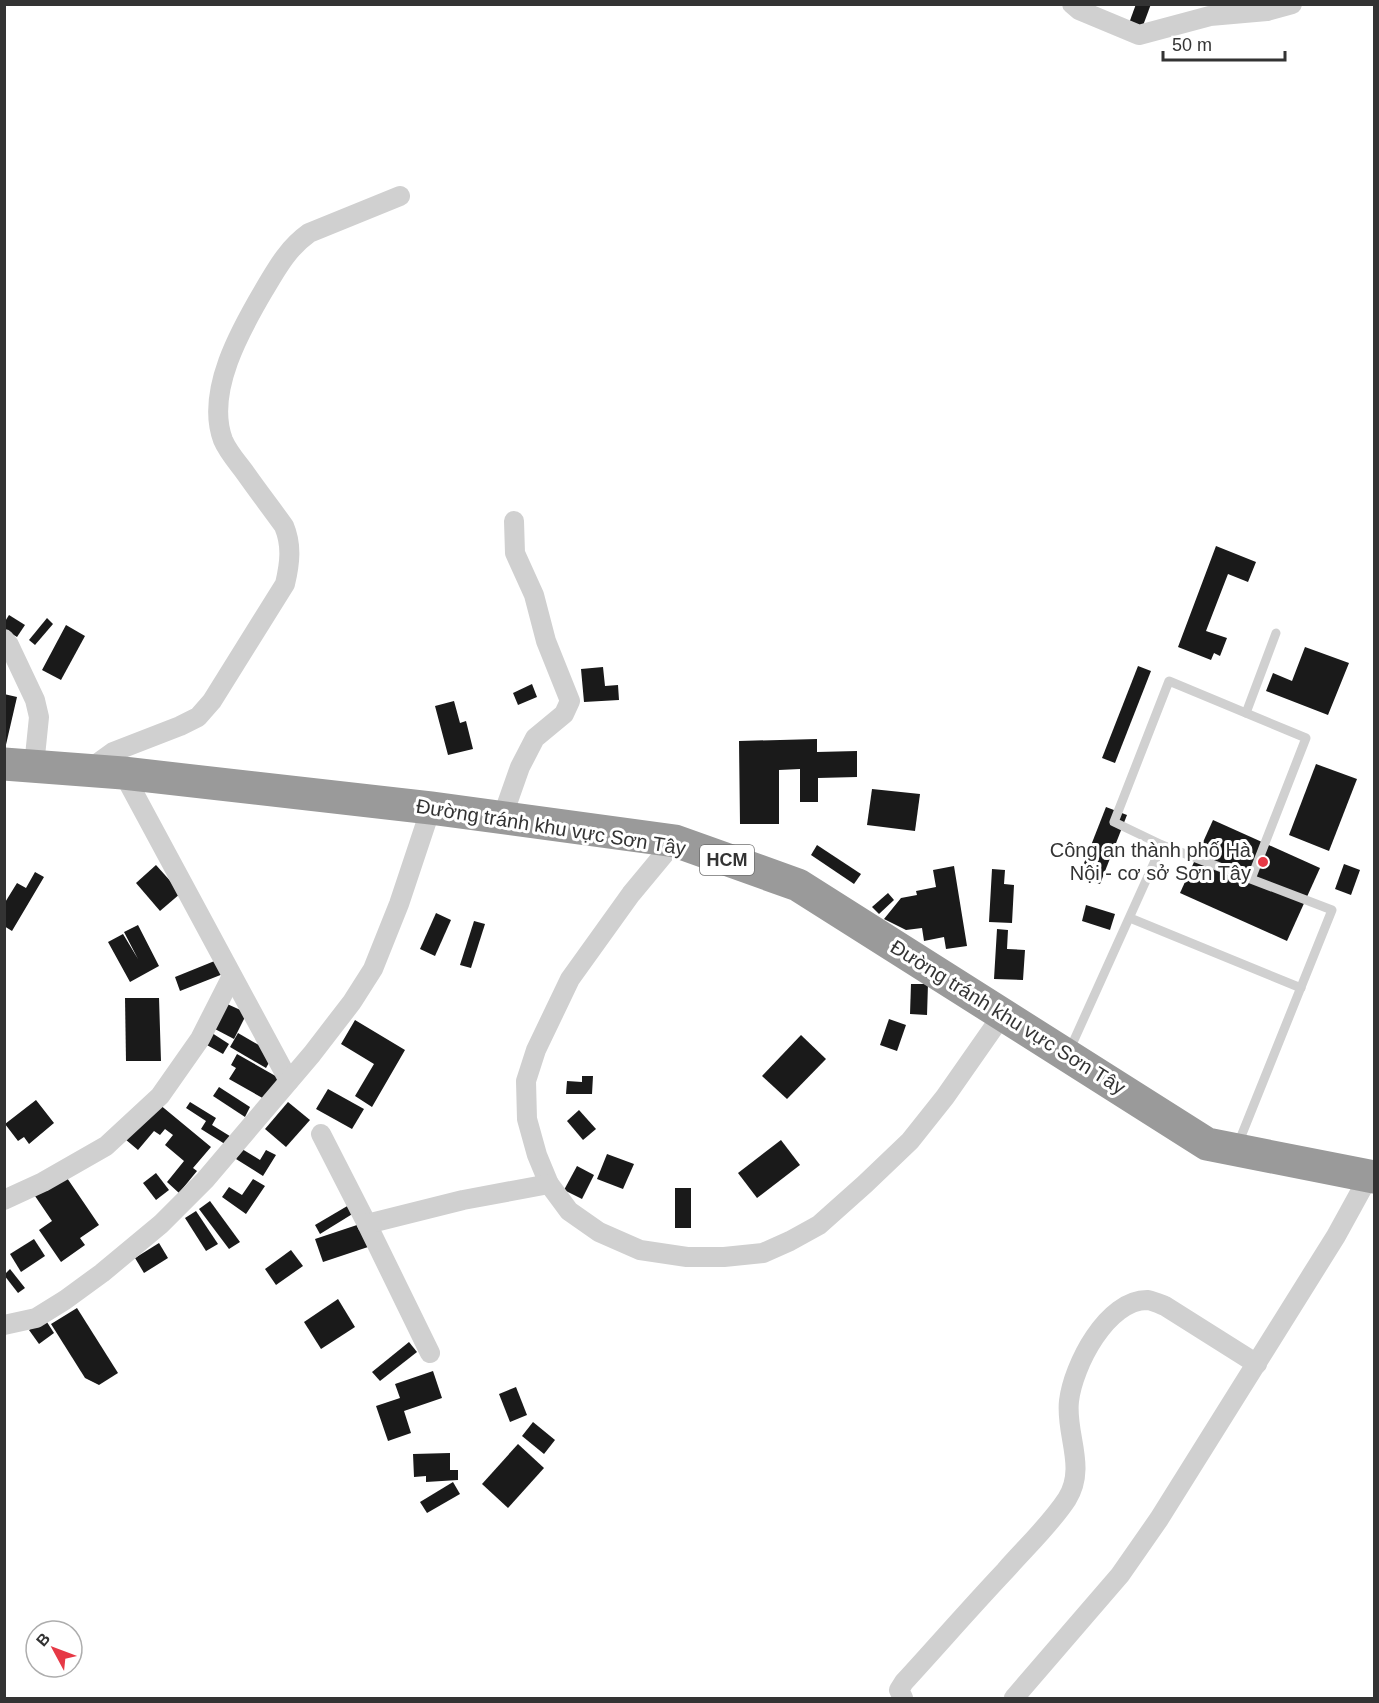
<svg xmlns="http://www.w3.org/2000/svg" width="1379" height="1703" viewBox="0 0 1379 1703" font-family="Helvetica,sans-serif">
<rect width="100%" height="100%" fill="#fff"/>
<g fill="#1a1a1a">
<path d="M1136 4H1151L1141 31 1128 26Z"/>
<path d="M1216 546 1256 562 1248 582 1228 574 1206 631 1227 638 1220 656 1214 653 1211 660 1178 647Z"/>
<path d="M9 615 25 625 17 637 4 629V623Z"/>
<path d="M47 618 53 624 35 645 29 640Z"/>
<path d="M66 625 85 636 61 680 42 670Z"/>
<path d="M1305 647 1349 663 1328 715 1266 691 1273 673 1292 681Z"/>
<path d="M1138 666 1151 671 1115 763 1102 758Z"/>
<path d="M603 667 605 686 618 685 619 700 584 702 581 669Z"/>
<path d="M532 684 537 697 518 705 513 693Z"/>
<path d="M4 694 17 697 5 749H4Z"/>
<path d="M454 701 460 723 466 721 473 749 448 755 435 706Z"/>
<path d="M817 739V752L857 751V777L818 778V802H800V769L779 770V824H740L739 741Z"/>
<path d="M1316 764 1357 779 1329 851 1289 835Z"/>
<path d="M872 789 920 794 915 831 867 825Z"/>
<path d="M1106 807 1127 815 1100 884 1079 876Z"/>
<path d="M1213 820 1320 868 1287 941 1180 893Z"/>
<path d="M817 845 861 874 854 884 811 855Z"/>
<path d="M1344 864 1360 870 1351 895 1335 889Z"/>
<path d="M156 865 181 893 160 911 136 883Z"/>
<path d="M954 866 967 946 946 949 944 937 924 941 922 928 906 930 884 919 901 898 917 895 916 891 936 887 933 870Z"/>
<path d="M992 869 1005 870 1004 884 1014 885 1012 923 989 922Z"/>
<path d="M35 872 44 877 12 931 4 926V904L17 883 26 888Z"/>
<path d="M888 893 894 900 879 914 872 907Z"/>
<path d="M1086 905 1115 914 1110 930 1082 921Z"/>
<path d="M436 913 451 920 435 956 420 949Z"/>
<path d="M474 921 485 924 471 968 460 965Z"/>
<path d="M138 925 159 966 130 982 108 942 123 934 138 959 124 932Z"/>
<path d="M997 929 1008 930 1007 949 1025 950 1023 980 994 979Z"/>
<path d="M217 960 223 974 180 991 175 977Z"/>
<path d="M911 984H928L927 1015 910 1014Z"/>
<path d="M125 998H159L161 1061H126Z"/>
<path d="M225 1003 247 1013 234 1039 213 1028Z"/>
<path d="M889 1019 906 1025 897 1051 880 1045Z"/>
<path d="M355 1020 405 1050 372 1107 355 1096 374 1064 341 1044Z"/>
<path d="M212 1033 229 1044 223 1054 205 1044Z"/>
<path d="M238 1033 274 1054 266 1068 230 1047Z"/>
<path d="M801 1035 826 1059 787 1099 762 1076Z"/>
<path d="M237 1054 279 1078 266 1100 229 1079 236 1068 231 1065Z"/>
<path d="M582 1076H593L592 1094H566L567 1081 582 1082Z"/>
<path d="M219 1087 250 1107 245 1117 213 1096Z"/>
<path d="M328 1089 364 1109 352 1129 316 1109Z"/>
<path d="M36 1100 54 1123 29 1144 24 1137 18 1141 5 1124Z"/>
<path d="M190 1102 216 1118 212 1125 233 1138 228 1146 201 1129 206 1121 186 1108Z"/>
<path d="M288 1102 310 1120 286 1147 265 1129Z"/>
<path d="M159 1104 211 1147 193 1168 197 1171 179 1193 167 1182 184 1161 165 1145 173 1135 165 1129 160 1135 154 1131 138 1150 125 1139Z"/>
<path d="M579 1110 596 1129 583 1140 567 1121Z"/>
<path d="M781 1140 800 1165 757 1198 738 1173Z"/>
<path d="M242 1149 260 1160 266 1150 276 1155 263 1176 236 1159Z"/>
<path d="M607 1154 634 1164 623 1189 597 1179Z"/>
<path d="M577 1166 594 1175 582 1199 564 1190Z"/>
<path d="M156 1173 169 1190 156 1200 143 1183Z"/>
<path d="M65 1175 99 1225 80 1238 85 1245 61 1262 39 1230 52 1221 35 1196Z"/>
<path d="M253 1179 265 1186 246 1214 222 1197 229 1187 242 1195Z"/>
<rect x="675" y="1188" width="16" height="40"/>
<path d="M210 1201 240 1242 229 1249 199 1209Z"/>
<path d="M349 1205 354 1213 320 1234 315 1225Z"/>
<path d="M196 1211 218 1244 206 1251 185 1218Z"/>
<path d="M363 1223 371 1246 323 1262 315 1239Z"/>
<path d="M34 1239 45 1256 21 1272 10 1254Z"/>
<path d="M159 1243 168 1258 144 1273 135 1258Z"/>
<path d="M291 1250 303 1266 276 1285 265 1269Z"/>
<path d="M10 1269 25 1288 18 1293 4 1275Z"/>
<path d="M338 1299 355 1327 321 1349 304 1322Z"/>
<path d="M77 1308 118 1373 99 1385 85 1378 51 1324Z"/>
<path d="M45 1319 54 1333 39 1344 29 1330Z"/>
<path d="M409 1342 417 1352 380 1381 372 1372Z"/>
<path d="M433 1371 442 1398 404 1411 411 1433 388 1441 376 1406 400 1398 395 1384Z"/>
<path d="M516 1387 527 1415 510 1422 499 1394Z"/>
<path d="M533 1422 555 1440 544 1454 522 1436Z"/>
<path d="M518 1444 544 1468 508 1508 482 1484Z"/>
<path d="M450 1453V1470H458V1480L426 1482V1476L414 1477 413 1454Z"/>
<path d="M453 1482 460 1494 427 1513 420 1502Z"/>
</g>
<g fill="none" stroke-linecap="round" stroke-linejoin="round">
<g stroke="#d0d0d0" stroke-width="9">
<path d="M1246 713 1276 633"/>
<path d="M1130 918 1301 988"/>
<path d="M1070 1049 1162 845"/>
<path d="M1238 1144 1332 910 1162 845 1114 822 1169 681 1306 738 1251 879"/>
</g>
<g stroke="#d0d0d0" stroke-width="20">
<path d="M1072 4 1079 10 1139 35 1210 16 1267 11 1292 4"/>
<path d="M4 639 9 645 35 700 39 717 34 766"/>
<path d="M88 770 113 752 180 726 198 717 212 701 285 584C290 563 292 545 284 526 271 508 258 491 246 474 238 463 228 452 223 440 205 392 241 329 264 290 277 268 288 248 309 233L400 196"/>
<path d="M123 773 289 1081"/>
<path d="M502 818 520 767 535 738 564 714 570 701 546 641 534 595 515 553 514 521"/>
<path d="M675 841 631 894 570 979 536 1050 526 1081 527 1119 537 1155 549 1184 569 1211 599 1232 640 1250 687 1257H724L763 1253 790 1241 819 1225 865 1184 910 1141 945 1097 1003 1014"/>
<path d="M321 1134 367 1224 430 1353"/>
<path d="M4 1200 43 1182 106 1146 160 1096 200 1039 232 976"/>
<path d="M367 1224 463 1200 549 1184"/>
<path d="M4 1325 36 1318 65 1300 102 1273 161 1224 205 1180 312 1054 352 1002 373 969 399 904 431 808"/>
<path d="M903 1698 899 1690 904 1682C938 1645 971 1607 1005 1571 1026 1547 1050 1525 1067 1499 1087 1467 1065 1434 1069 1401 1073 1366 1107 1299 1148 1300 1153 1301 1160 1304 1165 1306L1257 1364"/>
<path d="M1014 1698 1120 1575 1159 1519 1336 1236 1369 1176"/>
</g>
<path stroke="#9a9a9a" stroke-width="33" d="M4 764 123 773 431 808 675 841 798 885 1207 1144 1374 1177"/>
</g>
<circle fill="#e63946" stroke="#fff" stroke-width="2" cx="1263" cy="862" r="6"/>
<g text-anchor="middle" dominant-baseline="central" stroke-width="6" stroke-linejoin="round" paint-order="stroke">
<rect fill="#fff" stroke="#707070" stroke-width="1.5" x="700" y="845" width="54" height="30" rx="4.5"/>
<g font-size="18" font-weight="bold" fill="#333">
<text x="727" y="860">HCM</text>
</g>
<g font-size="20" fill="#333" stroke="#fff">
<text transform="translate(551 827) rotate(9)">Đường tránh khu vực Sơn Tây</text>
<text transform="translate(1008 1017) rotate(32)">Đường tránh khu vực Sơn Tây</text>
</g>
<g font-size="20" fill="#333" stroke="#fff" text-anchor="end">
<text x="1251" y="850">Công an thành phố Hà<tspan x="1251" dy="23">Nội - cơ sở Sơn Tây</tspan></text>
</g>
</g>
<rect width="1379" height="1703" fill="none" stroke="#333333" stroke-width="12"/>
<g transform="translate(54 1649) rotate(311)"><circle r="28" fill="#ffffff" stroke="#adadad" stroke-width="1.5"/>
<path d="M0-4.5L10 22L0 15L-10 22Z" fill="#e63946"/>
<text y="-9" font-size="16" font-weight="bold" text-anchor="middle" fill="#333333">B</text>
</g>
<path d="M1163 51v9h122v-9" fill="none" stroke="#333333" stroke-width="3"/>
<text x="1172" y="51" font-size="18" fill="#333333" stroke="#ffffff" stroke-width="4.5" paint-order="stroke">50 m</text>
</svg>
